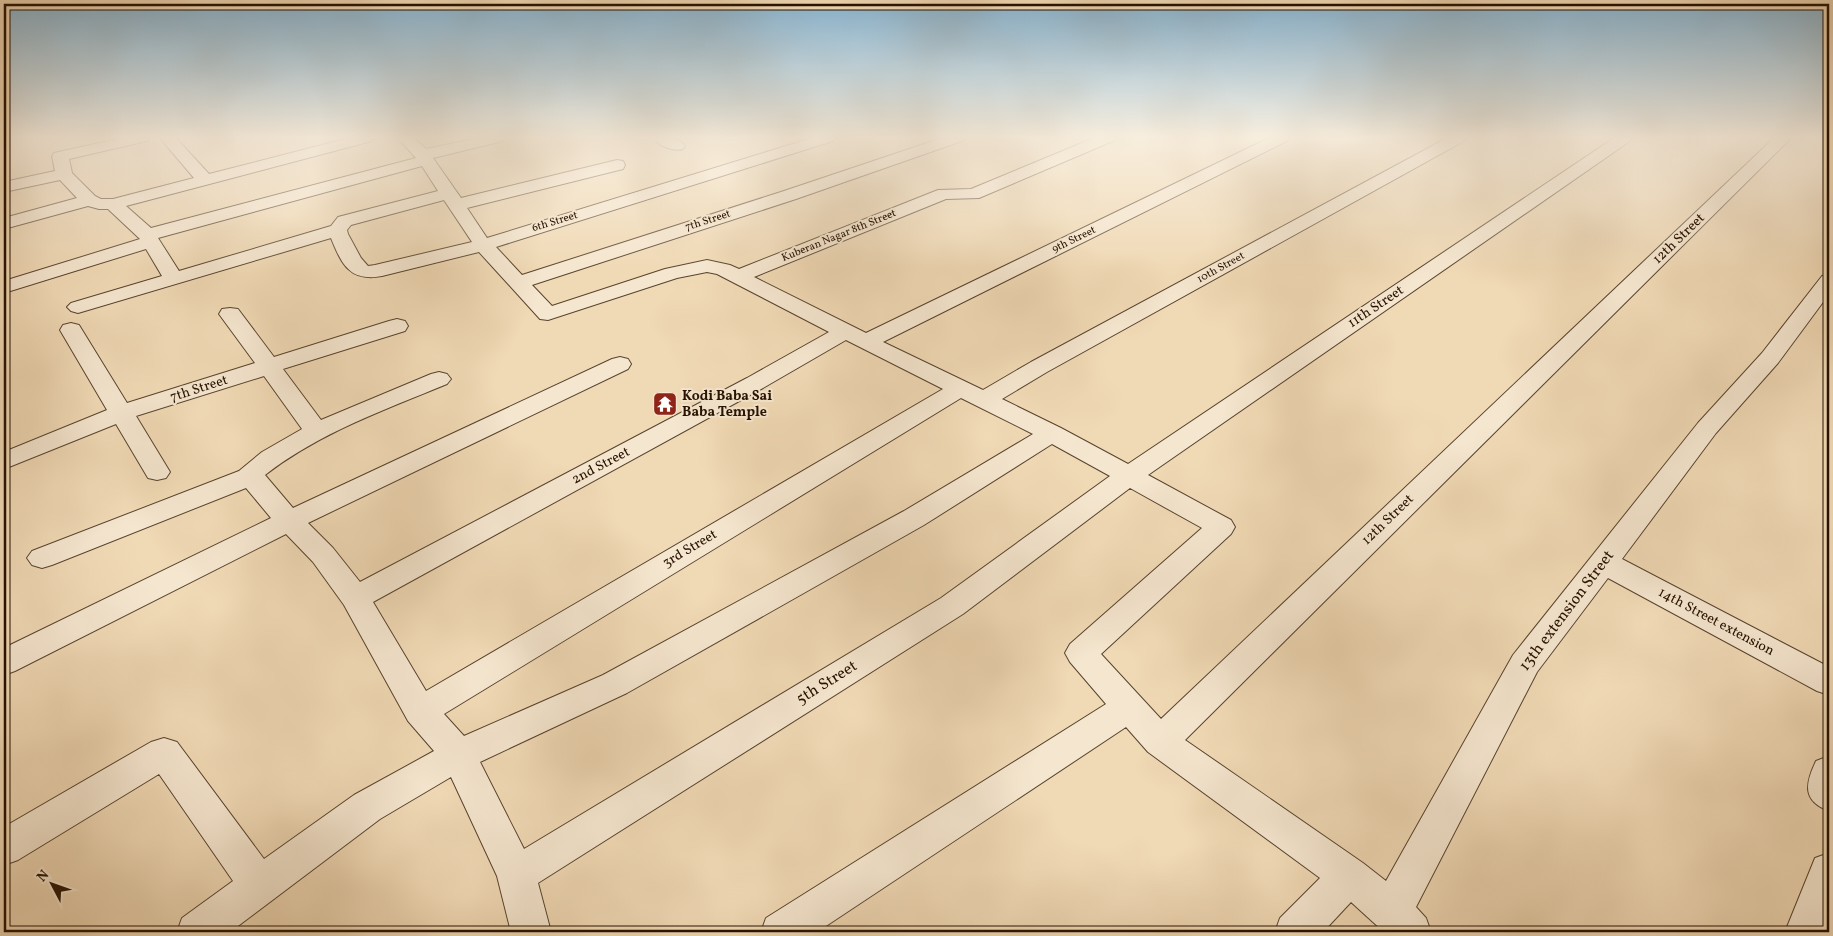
<svg xmlns="http://www.w3.org/2000/svg" width="1833" height="936" viewBox="0 0 1833 936" font-family="Vollkorn,serif">
<rect width="100%" height="100%" fill="#f0d9b5"/>
<filter id="stains"><feTurbulence type="fractalNoise" baseFrequency=".004" numOctaves="4"/><feColorMatrix values="0 0 0 0 .2 0 0 0 0 .09 0 0 0 0 .02 0 0 0 .5 -.17"/></filter>
<radialGradient id="worn" r=".72"><stop offset=".6" stop-color="#630" stop-opacity="0"/><stop offset="1" stop-color="#630" stop-opacity=".3"/></radialGradient>
<g fill="none" stroke-linecap="round" stroke-linejoin="round">
<defs>
<g id="street">
<path d="M122 138H149L147 141 69 159 72 173 95 196 101 199H113L194 178 160 138H176L209 174 349 138H374L372 141 126 206 151 228 416 158 398 138H414L426 149 478 138H505L503 141 433 158 461 198 617 160 623 161 625 165 623 169 467 208 487 238 812 138H835L833 141 496 247 522 275 784 191 942 138H964L962 141 796 199 532 285 552 306 665 269 707 260 730 265 739 269 938 190 971 189 1094 138H1115L1113 141 979 198 946 199 754 277 866 333 1269 138H1289L1287 141 883 342 983 390 1031 362 1447 138H1466L1464 141 1047 372 1002 399 1061 428 1128 464 1614 138H1632L1630 141 1148 475 1231 520 1235 527 1231 534 1101 654 1161 719 1774 138H1791L1185 740 1363 863 1386 881 1513 655 1698 423 1762 353 1822 276 1829 274V294L1778 363 1716 433 1622 559 1829 667V695L1817 691 1608 578 1537 672 1416 907 1426 918 1431 932H1384L1351 902 1323 932H1275L1280 918 1320 878 1148 752 1126 727 817 932H761L766 918 1106 704 1070 662 1065 653 1070 644 1202 528 1130 488 963 614 538 883 551 932H511L497 876 451 777 380 819 230 932H177L182 918 233 881 159 774 18 860 4 865V827L151 742 164 738 177 742 264 859 354 795 434 751 408 721 344 605 313 562 286 534 15 671 4 675V648L271 518 246 488 52 565 42 568 32 565 27 558 32 551 239 471 262 452 302 429 264 376 136 416 170 472 166 478 157 480 148 478 116 424 4 469V452L107 410 60 330 63 325 71 323 79 325 127 403 255 363 219 314 222 309 230 308 238 309 274 357 389 321 397 319 405 321 408 326 405 331 283 369 321 420 431 374 439 372 447 374 451 379 447 384C384 410 319 433 265 475L293 508 612 359 620 357 628 359 631 364 628 369 308 523 333 548 360 582 747 378 829 332 717 274 707 272 677 278 548 320 540 319 479 252 382 276C350 282 342 265 331 238L78 313 71 311 67 307 71 303 162 276 146 249 4 293V281L140 239 108 209H99L88 206 4 229V218L77 198 60 180 4 192V182L55 171 52 156 54 153ZM422 166 438 191 338 217 331 226 179 271 158 238ZM444 200 472 242 375 265 368 266 361 258 348 234 347 230 351 225ZM846 340 943 389 426 691 373 602 763 388ZM961 398 1033 434 904 511 603 675 464 736 444 714ZM1052 444 1110 476 941 598 524 849 480 762 627 693 924 525Z"/>
<path d="M653 138C664 137 678 136 685 146L683 149C673 152 659 146 653 138Z"/>
<path d="M1829 756V811C1802 801 1805 784 1816 761Z"/>
<path d="M1829 853V922L1825 932H1785L1815 858Z"/>
</g>
</defs>
<use href="#street" stroke="#58432d" stroke-width="2"/>
<use href="#street" fill="#f5e6cf" fill-rule="evenodd"/>
</g>
<linearGradient id="sky" x2="0" y2="1"><stop stop-color="#89b6d3"/><stop offset="0.51" stop-color="#f8eede"/><stop offset="1" stop-color="#f8eede" stop-opacity="0"/></linearGradient>
<rect width="1833" height="269" fill="url(#sky)"/>
<defs>
<symbol id="temple-square" viewBox="-11 -11 22 22"><rect x="-9" y="-9" width="18" height="18" rx="4" fill="#8f2418" stroke="#f5e6cf"/><path d="M0-6L5-2H3V0L6.5 2.5H4V6H1.5V3h-3V6H-4V2.5H-6.5L-3 0V-2H-5Z" fill="#fff"/></symbol>
</defs>
<g fill-rule="evenodd">
<use href="#temple-square" x="651" y="390" width="28" height="28"/>
</g>
<g text-anchor="middle" dominant-baseline="central" stroke-width="4" stroke-linejoin="round" paint-order="stroke">
<g font-size="11" fill="#261100" stroke="#f5e6cf">
<text transform="translate(708 221) rotate(-18)">7th Street</text>
<text transform="translate(555 222) rotate(-17)">6th Street</text>
<text transform="translate(839 236) rotate(-22)">Kuberan Nagar 8th Street</text>
<text transform="translate(1074 240) rotate(-26)">9th Street</text>
<text transform="translate(1221 268) rotate(-29)">10th Street</text>
</g>
<g font-size="14" fill="#261100" stroke="#f5e6cf">
<text transform="translate(1679 239) rotate(-44)">12th Street</text>
<text transform="translate(1376 307) rotate(-34)">11th Street</text>
<text transform="translate(199 389) rotate(-18)">7th Street</text>
<text transform="translate(601 466) rotate(-28)">2nd Street</text>
<text transform="translate(1388 520) rotate(-44)">12th Street</text>
<text transform="translate(690 549) rotate(-31)">3rd Street</text>
<text transform="translate(1716 622) rotate(28)">14th Street extension</text>
</g>
<g font-size="14" font-weight="bold" fill="#261100" stroke="#f5e6cf" text-anchor="start">
<text x="682" y="396">Kodi Baba Sai<tspan x="682" dy="16">Baba Temple</tspan></text>
</g>
<g font-size="16" fill="#261100" stroke="#f5e6cf">
<text transform="translate(1567 611) rotate(-53)">13th extension Street</text>
<text transform="translate(827 683) rotate(-32)">5th Street</text>
</g>
</g>
<rect width="1833" height="936" fill="none" stroke="#f0d9b5" stroke-width="20"/>
<rect x="5" y="5" width="1823" height="926" fill="none" stroke="#261100" stroke-width="2.5"/>
<rect x="10" y="10" width="1813" height="916" fill="none" stroke="#261100"/>
<g transform="translate(52 884) rotate(311)" stroke="#f5e6cf" stroke-width="4" paint-order="stroke">
<path d="M0-4L9 19L0 12L-9 19Z" fill="#261100"/>
<text y="-8" font-size="14" font-weight="bold" text-anchor="middle" fill="#261100">N</text>
</g>
<rect width="100%" height="100%" filter="url(#stains)"/>
<rect width="100%" height="100%" fill="url(#worn)"/>
</svg>
